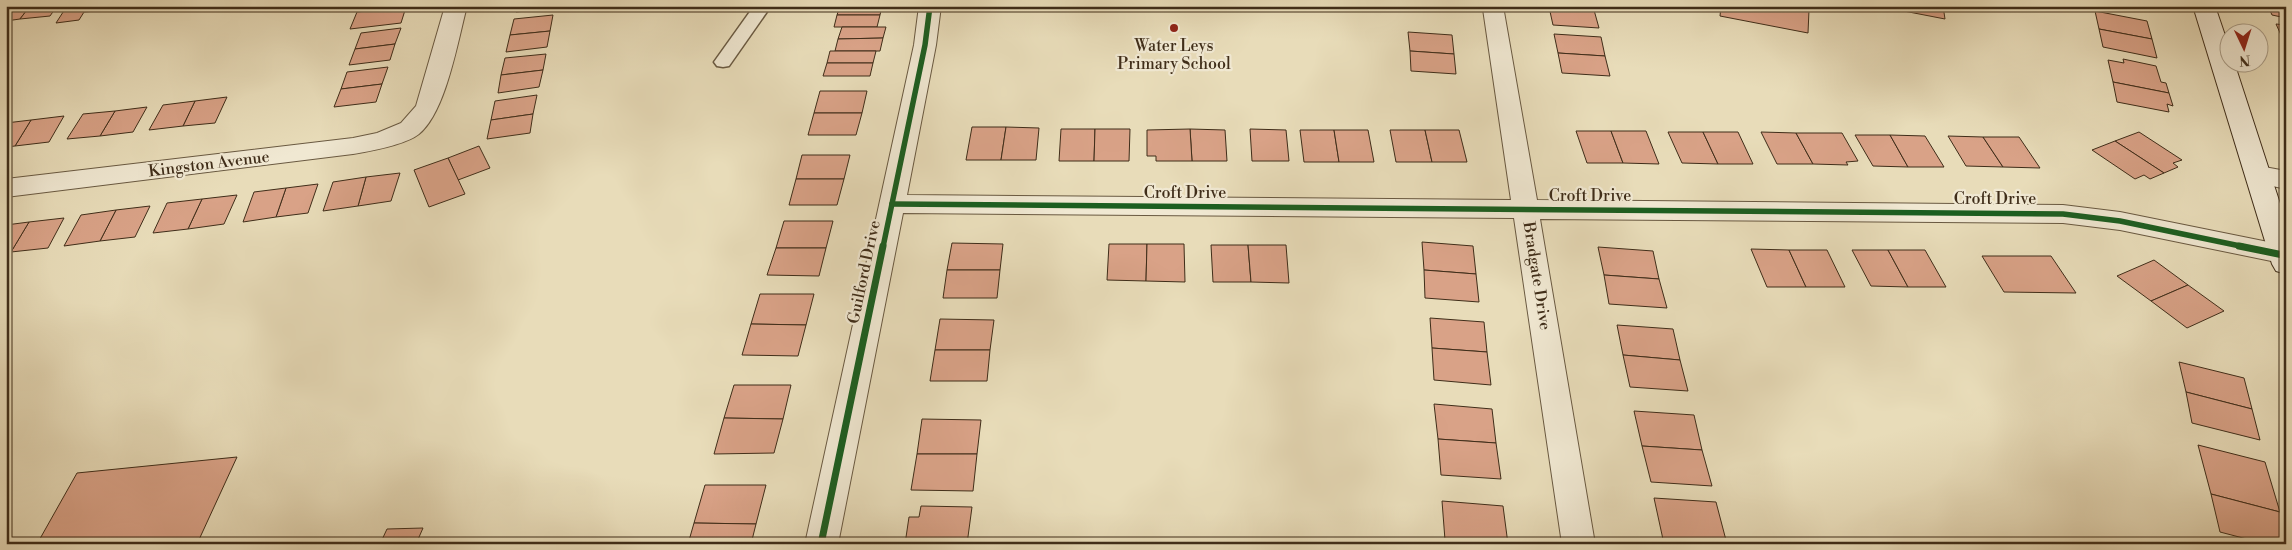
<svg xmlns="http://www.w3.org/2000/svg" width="2292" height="550" viewBox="0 0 2292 550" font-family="'Libre Bodoni',serif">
<rect width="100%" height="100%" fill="#e8dcb9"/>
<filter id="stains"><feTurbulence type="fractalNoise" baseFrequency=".004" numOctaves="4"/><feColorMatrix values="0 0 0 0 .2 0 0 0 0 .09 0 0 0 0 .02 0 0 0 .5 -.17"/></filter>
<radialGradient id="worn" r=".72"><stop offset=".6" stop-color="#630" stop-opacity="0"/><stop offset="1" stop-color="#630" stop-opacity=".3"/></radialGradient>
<g fill="#d9a287" stroke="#3f2d19">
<path d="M6 6H30L20 19 6 21Z"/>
<path d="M30 6H57L50 16 20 19Z"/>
<path d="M67 6H100L97 11 84 12 79 20 56 23Z"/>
<path d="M100 6H127L97 11Z"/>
<path d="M359 6H407L357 12Z"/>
<path d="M517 6H554V8L516 12Z"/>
<path d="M840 6H882L880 15H837Z"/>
<path d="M1593 6 1594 10 1549 6Z"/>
<path d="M1721 6H1789L1809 10 1808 33 1720 16Z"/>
<path d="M1878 6H1943L1945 19Z"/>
<path d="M2268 6H2286V18L2272 15Z"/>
<path d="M406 7 401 23 350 29 357 12Z"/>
<path d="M1549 7 1594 10 1599 28 1553 25Z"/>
<path d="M2095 11 2147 21 2152 39 2099 29Z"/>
<path d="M553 15 550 31 510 35 514 19Z"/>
<path d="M837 15H880L877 27H834Z"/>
<path d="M2276 24 2286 25V46Z"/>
<path d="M842 27H886L883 38 838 39Z"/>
<path d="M401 28 395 44 355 49 361 33Z"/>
<path d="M2099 29 2152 39 2157 58 2103 47Z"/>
<path d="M550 31 547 47 506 52 510 35Z"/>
<path d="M1408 32 1452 35 1454 54 1410 51Z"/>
<path d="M1554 34 1601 37 1605 56 1558 53Z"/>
<path d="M883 38 880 51H835L838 39Z"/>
<path d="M395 44 390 60 349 65 355 49Z"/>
<path d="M830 51H876L873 63H827Z"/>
<path d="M1410 51 1454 54 1456 74 1411 71Z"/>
<path d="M1558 53 1605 56 1610 76 1562 73Z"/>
<path d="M546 54 543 70 501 75 505 58Z"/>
<path d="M2123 59 2156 66 2161 82 2166 83 2169 93 2113 82 2108 60 2124 63Z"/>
<path d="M827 63H873L870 76H823Z"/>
<path d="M388 67 382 84 341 89 347 72Z"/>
<path d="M543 70 539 87 498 93 501 75Z"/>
<path d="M2113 82 2169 93 2173 106 2167 104 2169 112 2117 102Z"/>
<path d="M382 84 376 102 334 107 341 89Z"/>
<path d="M820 91H867L862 113H814Z"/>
<path d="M537 95 533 114 491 120 495 101Z"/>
<path d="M227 97 215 123 183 126 195 101Z"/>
<path d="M195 101 183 126 149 130 163 105Z"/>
<path d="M147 107 133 132 100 136 115 111Z"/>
<path d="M115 111 100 136 67 139 83 114Z"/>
<path d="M814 113H862L856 135H808Z"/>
<path d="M533 114 530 133 487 139 491 120Z"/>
<path d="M64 116 49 142 15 146 31 120Z"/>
<path d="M31 120 15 146 6 147V123Z"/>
<path d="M972 127H1006L1001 160H966Z"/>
<path d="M1006 127 1039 128 1036 160H1001Z"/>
<path d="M1061 129H1095L1094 161H1059Z"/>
<path d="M1095 129H1130L1129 161H1094Z"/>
<path d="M1190 129 1225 130 1227 161H1192Z"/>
<path d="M1190 129 1192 161H1156V156H1147V130Z"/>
<path d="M1250 129 1286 130 1289 161H1252Z"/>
<path d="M1300 130H1334L1339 162H1304Z"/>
<path d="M1334 130H1368L1374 162H1339Z"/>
<path d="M1390 130H1425L1432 162H1396Z"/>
<path d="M1425 130H1459L1467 162H1432Z"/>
<path d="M1576 131H1611L1623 163H1587Z"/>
<path d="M1611 131H1646L1659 164 1623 163Z"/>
<path d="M1668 132H1703L1718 164 1682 163Z"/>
<path d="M1703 132H1738L1753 164H1718Z"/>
<path d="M1761 132 1796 133 1813 164H1777Z"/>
<path d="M2139 132 2182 160 2173 163 2178 167 2164 173 2115 141Z"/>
<path d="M1796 133H1842L1858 161 1846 162 1848 165 1813 164Z"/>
<path d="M1855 135H1890L1908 167 1873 166Z"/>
<path d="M1890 135 1925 136 1944 167H1908Z"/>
<path d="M1948 136 1983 137 2003 167 1966 166Z"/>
<path d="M1983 137H2019L2040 168 2003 167Z"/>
<path d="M2115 141 2164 173 2150 179 2144 175 2135 179 2092 150Z"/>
<path d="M479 146 490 168 458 180 448 158Z"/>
<path d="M802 155H850L844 179H796Z"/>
<path d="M448 158 465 194 429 207 414 170Z"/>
<path d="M400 173 391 201 358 206 366 177Z"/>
<path d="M366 177 358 206 323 211 333 182Z"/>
<path d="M796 179H844L837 205H789Z"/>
<path d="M318 184 308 213 276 217 286 188Z"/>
<path d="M286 188 276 217 243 222 254 192Z"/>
<path d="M237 195 224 224 188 229 202 199Z"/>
<path d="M202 199 188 229 153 233 167 203Z"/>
<path d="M150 206 135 237 100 241 116 210Z"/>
<path d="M116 210 100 241 64 246 81 215Z"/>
<path d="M64 218 48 248 11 252 29 222Z"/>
<path d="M784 221H833L826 248H776Z"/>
<path d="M29 222 11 252 6 253V225Z"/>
<path d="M1422 242 1473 246 1476 274 1424 270Z"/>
<path d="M952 243 1003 244 1000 270H947Z"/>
<path d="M1109 244H1147L1146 281 1107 280Z"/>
<path d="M1147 244H1184L1185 282 1146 281Z"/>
<path d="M1211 245H1248L1251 282H1213Z"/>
<path d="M1248 245H1286L1289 283 1251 282Z"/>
<path d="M1598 247 1653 251 1659 279 1604 275Z"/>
<path d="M776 248H826L819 276 767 275Z"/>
<path d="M1751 249 1789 250 1806 287H1767Z"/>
<path d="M1789 250H1827L1845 287H1806Z"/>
<path d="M1852 250H1888L1908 287 1871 286Z"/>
<path d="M1888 250H1925L1946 287H1908Z"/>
<path d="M1982 256H2051L2076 293 2004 292Z"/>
<path d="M2154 260 2188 285 2151 301 2117 276Z"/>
<path d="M947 270H1000L997 298H943Z"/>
<path d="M1424 270 1476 274 1479 302 1425 298Z"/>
<path d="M1604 275 1659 279 1667 308 1609 304Z"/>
<path d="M2188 285 2224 311 2187 328 2151 301Z"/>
<path d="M760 294H814L806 325 751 324Z"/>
<path d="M1430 318 1484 322 1487 352 1432 348Z"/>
<path d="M940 319 994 320 990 350H935Z"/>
<path d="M751 324 806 325 798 356 742 355Z"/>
<path d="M1617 325 1673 329 1680 360 1623 355Z"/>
<path d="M1432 348 1487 352 1491 385 1434 380Z"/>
<path d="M935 350H990L987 381H930Z"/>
<path d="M1623 355 1680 360 1688 391 1630 387Z"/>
<path d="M2179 362 2244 378 2252 409 2186 392Z"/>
<path d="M734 385H791L783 419 724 418Z"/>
<path d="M2186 392 2252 409 2260 440 2192 423Z"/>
<path d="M1434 404 1492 409 1496 443 1438 439Z"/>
<path d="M1634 411 1694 415 1702 450 1642 446Z"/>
<path d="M724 418 783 419 774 453 714 454Z"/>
<path d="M922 419 981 420 977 454H917Z"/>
<path d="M1438 439 1496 443 1501 479 1441 475Z"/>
<path d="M2198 445 2265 462 2280 512 2211 494Z"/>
<path d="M1642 446 1702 450 1712 486 1651 482Z"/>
<path d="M917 454H977L973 491 911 490Z"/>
<path d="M237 457 197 544H37L77 473Z"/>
<path d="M705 485H766L756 524 694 523Z"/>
<path d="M2211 494 2280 512 2286 532V544H2266L2220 532Z"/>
<path d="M1654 498 1716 502 1727 544H1664Z"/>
<path d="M1442 501 1503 506 1508 544 1445 540Z"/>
<path d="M921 506 972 507 967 544H905L909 517H919Z"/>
<path d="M694 523 756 524 751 544H688Z"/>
<path d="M423 528 416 544H380L387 529Z"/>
<path d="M1445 540 1496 544H1446Z"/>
</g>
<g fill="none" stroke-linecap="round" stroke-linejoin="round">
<defs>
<path id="lane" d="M754 6H771L729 66 723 67 717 66 714 62Z"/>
<g id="street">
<path d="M445 6H467C458 40 446 112 419 134 405 145 371 151 353 154L6 197V179L353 138 377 133 401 123 416 106Z"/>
<path d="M919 6H941L936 45 907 195 1511 200 1483 9 1485 6H1503L1537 200 2063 205 2120 212 2283 245 2286 246V264L2120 230 2063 223 1540 219 1595 544H1562L1514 218 903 213 838 544H805L914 45Z"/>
<path d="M2259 166 2286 171V189L2250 181 2246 175 2250 169Z"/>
</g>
<path id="secondary" d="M2193 6H2215L2230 50V62H2234L2286 222V274L2276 271 2272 264Z"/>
</defs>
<use href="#lane" stroke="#695941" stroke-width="3"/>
<use href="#street" stroke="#695941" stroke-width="2"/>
<use href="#secondary" stroke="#3f2d19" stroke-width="2"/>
<use href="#lane" fill="#f0e8d2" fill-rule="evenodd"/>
<use href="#street" fill="#f0e8d2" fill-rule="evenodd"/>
<use href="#secondary" fill="#f0e8d2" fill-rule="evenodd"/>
<defs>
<g id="cycleway-far1">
<path d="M892 204 2063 214 2120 221 2245 247"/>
<path d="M883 247 925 45 930 6"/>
</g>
<g id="cycleway">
<path d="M2239 246 2283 255"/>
<path d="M821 544 883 246"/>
</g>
</defs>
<use href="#cycleway-far1" stroke="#f0e8d2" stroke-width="8"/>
<use href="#cycleway" stroke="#f0e8d2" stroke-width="10"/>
<use href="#cycleway-far1" stroke="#1b5e20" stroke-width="5.5"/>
<use href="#cycleway" stroke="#1b5e20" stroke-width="7"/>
</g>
<circle fill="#8f2418" stroke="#f0e8d2" stroke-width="2" cx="1174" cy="28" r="5"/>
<g text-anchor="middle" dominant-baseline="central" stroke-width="4.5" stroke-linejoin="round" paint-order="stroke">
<g font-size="16" fill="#3f2d19" stroke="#f0e8d2">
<text x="1174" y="46">Water Leys<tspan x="1174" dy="18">Primary School</tspan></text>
</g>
<g font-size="16" fill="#3f2d19" stroke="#f0e8d2">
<text transform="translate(209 164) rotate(-7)">Kingston Avenue</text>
<text x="1185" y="193">Croft Drive</text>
<text x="1590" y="196">Croft Drive</text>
<text x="1995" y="199">Croft Drive</text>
<text transform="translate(864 272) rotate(-78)">Guilford Drive</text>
<text transform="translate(1537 276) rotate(81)">Bradgate Drive</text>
</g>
</g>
<rect width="2292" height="550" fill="none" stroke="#e8dcb9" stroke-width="25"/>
<rect x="8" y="8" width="2277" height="535" fill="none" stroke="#3f2d19" stroke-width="2.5"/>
<rect x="12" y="12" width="2267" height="525" fill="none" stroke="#3f2d19"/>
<g transform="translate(2244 48) rotate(176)"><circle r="24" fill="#f0e8d2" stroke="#a99d88"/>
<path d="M0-4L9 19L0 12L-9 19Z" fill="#8f2418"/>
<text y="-8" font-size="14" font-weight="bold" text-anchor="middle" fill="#3f2d19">N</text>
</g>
<rect width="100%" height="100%" filter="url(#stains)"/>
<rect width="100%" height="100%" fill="url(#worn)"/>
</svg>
